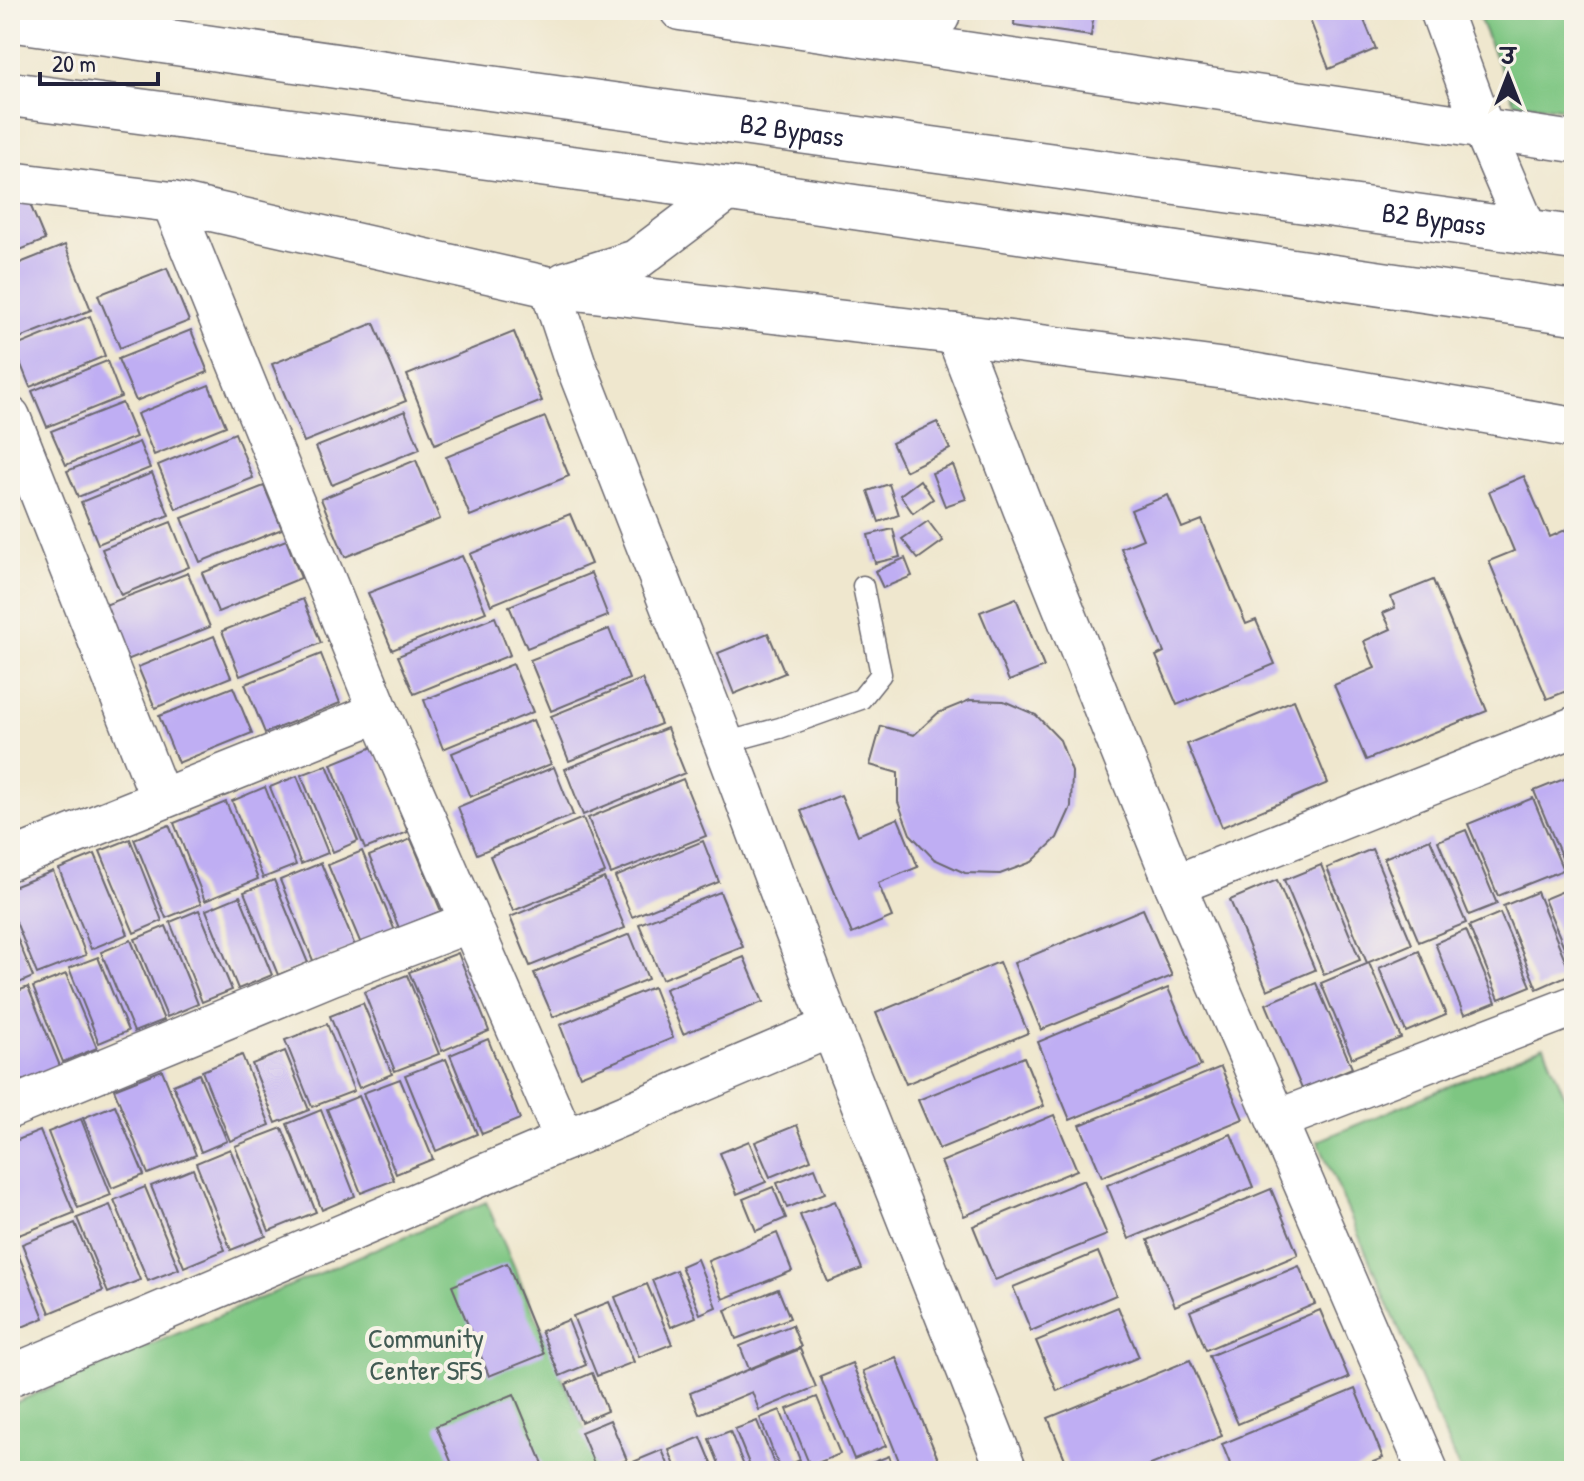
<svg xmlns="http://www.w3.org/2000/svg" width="1584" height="1481" viewBox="0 0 1584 1481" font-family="'Patrick Hand','Playpen Sans Deva',sans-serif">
<rect width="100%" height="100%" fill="#f7f3e8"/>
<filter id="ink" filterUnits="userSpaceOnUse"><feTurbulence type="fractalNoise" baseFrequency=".0125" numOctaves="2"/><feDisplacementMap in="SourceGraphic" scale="16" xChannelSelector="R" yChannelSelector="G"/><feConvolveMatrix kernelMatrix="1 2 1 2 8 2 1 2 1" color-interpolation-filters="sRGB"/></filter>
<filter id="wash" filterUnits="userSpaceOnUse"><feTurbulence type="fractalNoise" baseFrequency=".006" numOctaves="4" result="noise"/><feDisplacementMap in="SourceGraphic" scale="32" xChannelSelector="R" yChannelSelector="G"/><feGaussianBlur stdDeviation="1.8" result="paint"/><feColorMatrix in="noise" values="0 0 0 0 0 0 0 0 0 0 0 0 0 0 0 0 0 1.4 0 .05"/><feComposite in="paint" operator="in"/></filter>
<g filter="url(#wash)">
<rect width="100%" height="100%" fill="#efe7ce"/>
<g fill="#7ec682" stroke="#50745e" stroke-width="2">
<path d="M1476 10H1574V110L1514 102Z"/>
<path d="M1544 1046 1574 1118V1471H1460L1318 1141Z"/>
<path d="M486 1202 603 1471H10V1405Z"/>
</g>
<g id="blocks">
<g fill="#bfaef3">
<path d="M1015 10H1094L1091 36 1014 25Z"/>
<path d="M1292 10H1360L1376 49 1329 69 1310 20 1295 15Z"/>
<path d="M22 185 45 240 10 254V190Z"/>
<path d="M65 245 91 310 10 342V267Z"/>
<path d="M167 268 189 321 120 348 98 295Z"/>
<path d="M90 316 105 356 30 387 14 347Z"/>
<path d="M374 323 406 401 304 442 272 364Z"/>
<path d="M191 330 208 372 136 401 118 359Z"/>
<path d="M514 332 542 401 435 444 407 375Z"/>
<path d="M107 361 121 397 47 427 32 391Z"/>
<path d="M209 385 226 426 154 455 137 414Z"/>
<path d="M122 403 136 437 66 465 51 431Z"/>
<path d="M405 411 420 449 332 485 316 447Z"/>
<path d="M545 417 569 476 470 516 446 457Z"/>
<path d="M937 422 950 449 905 471 892 443Z"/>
<path d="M235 433 253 478 176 509 158 465Z"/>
<path d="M139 442 150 468 78 497 67 471Z"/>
<path d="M416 460 440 519 345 557 321 499Z"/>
<path d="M953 465 966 499 945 506 932 473Z"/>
<path d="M152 473 169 515 98 544 81 502Z"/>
<path d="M1524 476 1550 537 1574 526V688L1547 699 1489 561 1514 551 1489 491Z"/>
<path d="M920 480 933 499 913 513 900 495Z"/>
<path d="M889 484 899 515 879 522 868 491Z"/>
<path d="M264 486 282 529 200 562 182 518Z"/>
<path d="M1168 495 1182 528 1202 520 1246 624 1256 620 1275 664 1177 705 1156 656 1164 652 1121 548 1143 539 1131 510Z"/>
<path d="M570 514 591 564 491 605 470 554Z"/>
<path d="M928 521 943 541 918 559 902 539Z"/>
<path d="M171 522 189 567 121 595 102 549Z"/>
<path d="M893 529 900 557 875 563 868 535Z"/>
<path d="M286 540 301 578 218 612 202 573Z"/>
<path d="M462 556 486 612 392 650 368 593Z"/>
<path d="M905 558 912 576 883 588 875 571Z"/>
<path d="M188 573 210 627 127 660 105 605Z"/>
<path d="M591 573 608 616 527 648 509 606Z"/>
<path d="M1433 580 1487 711 1366 760 1334 685 1375 668 1364 641 1391 629 1383 613 1395 608 1391 597Z"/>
<path d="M1016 598 1044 667 1009 681 980 612Z"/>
<path d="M303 599 321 643 240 676 222 631Z"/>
<path d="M495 617 510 655 414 694 398 656Z"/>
<path d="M609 629 629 679 551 711 530 660Z"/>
<path d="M768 633 785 673 734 694 718 653Z"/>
<path d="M214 636 231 677 155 708 138 667Z"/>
<path d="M321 654 340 703 265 733 245 684Z"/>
<path d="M513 664 533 712 443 749 424 700Z"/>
<path d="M642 679 661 724 569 761 551 716Z"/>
<path d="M233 687 252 733 178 763 159 716Z"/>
<path d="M970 700 1004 701 1036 715 1060 740 1072 772 1071 807 1057 838 1032 862 1000 874 965 873 934 859 910 834 898 802V773L870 765 881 726 914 735 938 713Z"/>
<path d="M1294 700 1328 783 1222 827 1187 744Z"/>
<path d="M533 720 551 764 470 797 452 753Z"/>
<path d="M667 728 685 773 583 815 565 769Z"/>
<path d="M373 747 408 832 365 849 331 764Z"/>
<path d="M327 765 358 841 333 852 301 775Z"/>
<path d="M554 767 573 815 477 854 458 807Z"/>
<path d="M1574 775V867L1567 870 1534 791Z"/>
<path d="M297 776 328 853 301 864 270 787Z"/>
<path d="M683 779 706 836 611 874 588 818Z"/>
<path d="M265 787 296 865 263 878 232 801Z"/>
<path d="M841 795 858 835 898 818 918 867 878 883 892 917 852 934 801 811Z"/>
<path d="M1533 798 1563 870 1498 896 1468 824Z"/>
<path d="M226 802 258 879 205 901 174 823Z"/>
<path d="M583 818 605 873 513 911 490 856Z"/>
<path d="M169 825 201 904 166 918 134 839Z"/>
<path d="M1466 830 1497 904 1469 915 1438 841Z"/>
<path d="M130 839 162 921 134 933 100 851Z"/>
<path d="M411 839 441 911 399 928 369 856Z"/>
<path d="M1430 839 1466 923 1419 942 1384 858Z"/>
<path d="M703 841 719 882 632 917 615 877Z"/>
<path d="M1372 849 1412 944 1367 963 1327 868Z"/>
<path d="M362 851 395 931 361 944 328 865Z"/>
<path d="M95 854 128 934 91 949 59 869Z"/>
<path d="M321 863 355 946 314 963 280 880Z"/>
<path d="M1321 865 1360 960 1324 975 1284 880Z"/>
<path d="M53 871 86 955 37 974 10 907V888Z"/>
<path d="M604 878 625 928 530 966 510 917Z"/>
<path d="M274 880 308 963 278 975 244 892Z"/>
<path d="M1277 880 1315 970 1267 990 1230 900Z"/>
<path d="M1568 889 1574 904V971L1544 899Z"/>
<path d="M720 892 743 947 662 979 639 924Z"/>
<path d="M1537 892 1571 974 1537 989 1503 906Z"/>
<path d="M240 896 272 975 238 989 206 910Z"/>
<path d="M1143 909 1172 976 1041 1030 1014 963Z"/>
<path d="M199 910 232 990 202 1002 170 922Z"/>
<path d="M1500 913 1531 986 1499 999 1469 926Z"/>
<path d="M10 920 33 977 10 987Z"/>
<path d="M166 926 198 1004 167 1017 135 939Z"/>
<path d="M1466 930 1496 1002 1464 1015 1435 943Z"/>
<path d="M630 934 648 979 553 1017 534 973Z"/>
<path d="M131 940 164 1020 134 1032 101 952Z"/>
<path d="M1419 951 1446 1015 1406 1032 1379 968Z"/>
<path d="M458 953 489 1031 442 1051 409 972Z"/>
<path d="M98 957 128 1031 99 1043 69 968Z"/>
<path d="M744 957 763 1002 683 1034 665 989Z"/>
<path d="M999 962 1028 1033 906 1084 876 1013Z"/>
<path d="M1369 963 1401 1038 1352 1058 1321 983Z"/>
<path d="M66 974 97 1048 63 1062 33 987Z"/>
<path d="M407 975 439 1054 395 1071 364 992Z"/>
<path d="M1316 983 1352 1068 1302 1089 1266 1004Z"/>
<path d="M28 987 60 1066 20 1082 10 1058V994Z"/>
<path d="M653 987 673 1038 580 1076 560 1025Z"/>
<path d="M1168 988 1201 1066 1070 1120 1038 1042Z"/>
<path d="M363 1003 392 1074 359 1088 330 1016Z"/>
<path d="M327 1024 354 1091 312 1107 285 1040Z"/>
<path d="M488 1039 520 1119 482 1134 450 1055Z"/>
<path d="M285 1051 309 1110 276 1123 252 1064Z"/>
<path d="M242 1055 270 1125 230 1141 202 1071Z"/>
<path d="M1024 1057 1044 1106 939 1149 918 1100Z"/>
<path d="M446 1059 477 1134 436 1151 405 1075Z"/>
<path d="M1221 1067 1243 1119 1102 1177 1080 1125Z"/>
<path d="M162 1070 196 1155 148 1174 114 1089Z"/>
<path d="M199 1074 227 1141 201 1152 173 1085Z"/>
<path d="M400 1079 433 1159 396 1174 363 1093Z"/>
<path d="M359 1096 394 1180 361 1193 327 1109Z"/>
<path d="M115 1105 144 1175 112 1188 83 1118Z"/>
<path d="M321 1110 355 1196 322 1210 287 1124Z"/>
<path d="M1054 1115 1077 1170 964 1216 941 1162Z"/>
<path d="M81 1119 111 1195 78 1208 48 1132Z"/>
<path d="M797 1125 811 1160 770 1177 755 1142Z"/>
<path d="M282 1128 316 1212 269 1231 235 1146Z"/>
<path d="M40 1131 74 1213 19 1235 10 1214V1143Z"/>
<path d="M1231 1134 1253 1187 1129 1239 1107 1185Z"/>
<path d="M749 1141 766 1182 737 1194 720 1153Z"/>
<path d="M230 1149 266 1236 231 1250 196 1163Z"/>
<path d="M815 1168 825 1193 787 1208 777 1183Z"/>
<path d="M193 1169 225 1250 184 1267 151 1186Z"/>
<path d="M1084 1180 1107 1235 995 1280 973 1226Z"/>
<path d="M145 1187 179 1269 148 1281 114 1200Z"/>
<path d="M773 1187 786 1218 756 1231 743 1199Z"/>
<path d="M1271 1189 1298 1255 1175 1306 1148 1240Z"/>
<path d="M835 1201 862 1269 828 1282 800 1215Z"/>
<path d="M110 1205 140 1280 108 1293 77 1218Z"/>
<path d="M75 1223 103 1291 50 1313 22 1244Z"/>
<path d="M777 1233 792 1271 723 1299 708 1261Z"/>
<path d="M15 1246 44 1318 10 1332V1247Z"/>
<path d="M1098 1252 1116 1295 1031 1331 1013 1287Z"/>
<path d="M697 1259 716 1307 700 1314 681 1266Z"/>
<path d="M507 1263 544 1354 489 1376 452 1286Z"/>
<path d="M1299 1266 1315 1304 1206 1350 1190 1311Z"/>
<path d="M676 1270 696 1317 671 1327 652 1280Z"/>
<path d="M647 1284 672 1344 639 1357 615 1297Z"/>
<path d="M778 1289 790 1318 736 1339 725 1310Z"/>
<path d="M609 1302 634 1362 597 1376 573 1316Z"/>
<path d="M1118 1307 1139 1357 1057 1391 1036 1341Z"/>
<path d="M1320 1310 1349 1378 1238 1424 1209 1356Z"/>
<path d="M568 1320 586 1365 560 1376 541 1331Z"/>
<path d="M792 1325 801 1347 749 1369 740 1346Z"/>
<path d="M800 1349 816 1387 759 1410 752 1392 699 1414 690 1393Z"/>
<path d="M896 1357 943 1471H903L863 1371Z"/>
<path d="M1190 1360 1222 1436 1136 1471H1070L1048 1418Z"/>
<path d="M852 1363 886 1446 854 1459 820 1376Z"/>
<path d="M592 1373 607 1411 581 1422 566 1384Z"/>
<path d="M1355 1389 1383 1458 1351 1471H1233L1222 1444Z"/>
<path d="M514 1394 546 1471H455L436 1426Z"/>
<path d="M817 1397 840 1454 810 1466 787 1409Z"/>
<path d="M780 1410 800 1460 780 1469 760 1418Z"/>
<path d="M610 1420 627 1460 597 1471 581 1432Z"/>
<path d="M757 1421 777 1471H752L735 1429Z"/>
<path d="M730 1431 746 1471H722L709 1439Z"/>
<path d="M701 1437 715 1471H677L669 1450Z"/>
<path d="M662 1450 671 1471H637L633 1462Z"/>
<path d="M889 1456 895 1471H851Z"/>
</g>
</g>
</g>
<g filter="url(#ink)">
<use href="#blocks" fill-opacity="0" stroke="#6a676e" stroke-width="2"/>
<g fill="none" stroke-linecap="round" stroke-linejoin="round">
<defs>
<path id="lane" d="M724 743 780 728 861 699 881 674 863 586"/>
<g id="street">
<path d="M680 10 1574 142"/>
<path d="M896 10 939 17V10"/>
<path d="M1440 10 1484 130 1527 231"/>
<path d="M10 182 172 202 550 287 956 334 1234 370 1574 428"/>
<path d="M172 202 379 712 565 1140"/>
<path d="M565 282 636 260 730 189"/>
<path d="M550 287 577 368 724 743 831 1027 1007 1471"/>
<path d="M956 334 1023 508 1175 885 1428 1471"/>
<path d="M10 417 161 799"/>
<path d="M10 860 379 712"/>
<path d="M1175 885 1574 727"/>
<path d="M10 1108 332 975 470 922"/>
<path d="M1277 1120 1574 1006"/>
<path d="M10 1376 831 1027"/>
</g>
<g id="primary">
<path id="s1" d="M10 19 468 85 1574 238"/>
<path d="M10 94 730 189 1574 312"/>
</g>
</defs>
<use href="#lane" stroke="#6a676e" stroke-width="23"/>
<use href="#street" stroke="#6a676e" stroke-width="43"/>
<use href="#primary" stroke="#6a676e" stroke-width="47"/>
<use href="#lane" stroke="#fff" stroke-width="20"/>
<use href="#street" stroke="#fff" stroke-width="40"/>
<use href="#primary" stroke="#fff" stroke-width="44"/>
</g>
</g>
<g text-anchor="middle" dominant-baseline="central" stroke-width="8" stroke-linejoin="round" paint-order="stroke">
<g font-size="28" fill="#22223b" stroke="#f7f3e8">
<text stroke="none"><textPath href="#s1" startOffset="790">B2 Bypass</textPath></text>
<text stroke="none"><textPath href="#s1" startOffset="1438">B2 Bypass</textPath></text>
</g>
<g font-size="28" fill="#425b54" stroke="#f7f3e8">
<text x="426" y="1338">Community<tspan x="426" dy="32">Center SFS</tspan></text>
</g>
</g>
<rect width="1584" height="1481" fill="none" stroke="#f7f3e8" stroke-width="40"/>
<g transform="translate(1508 76)" stroke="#f7f3e8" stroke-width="6" paint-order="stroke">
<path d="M0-6L14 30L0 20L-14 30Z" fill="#22223b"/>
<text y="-12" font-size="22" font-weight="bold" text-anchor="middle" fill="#22223b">उ</text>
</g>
<path d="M40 72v12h118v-12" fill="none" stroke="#22223b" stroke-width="4"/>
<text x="52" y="72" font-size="24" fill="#22223b" stroke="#f7f3e8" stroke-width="6" paint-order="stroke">20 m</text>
</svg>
